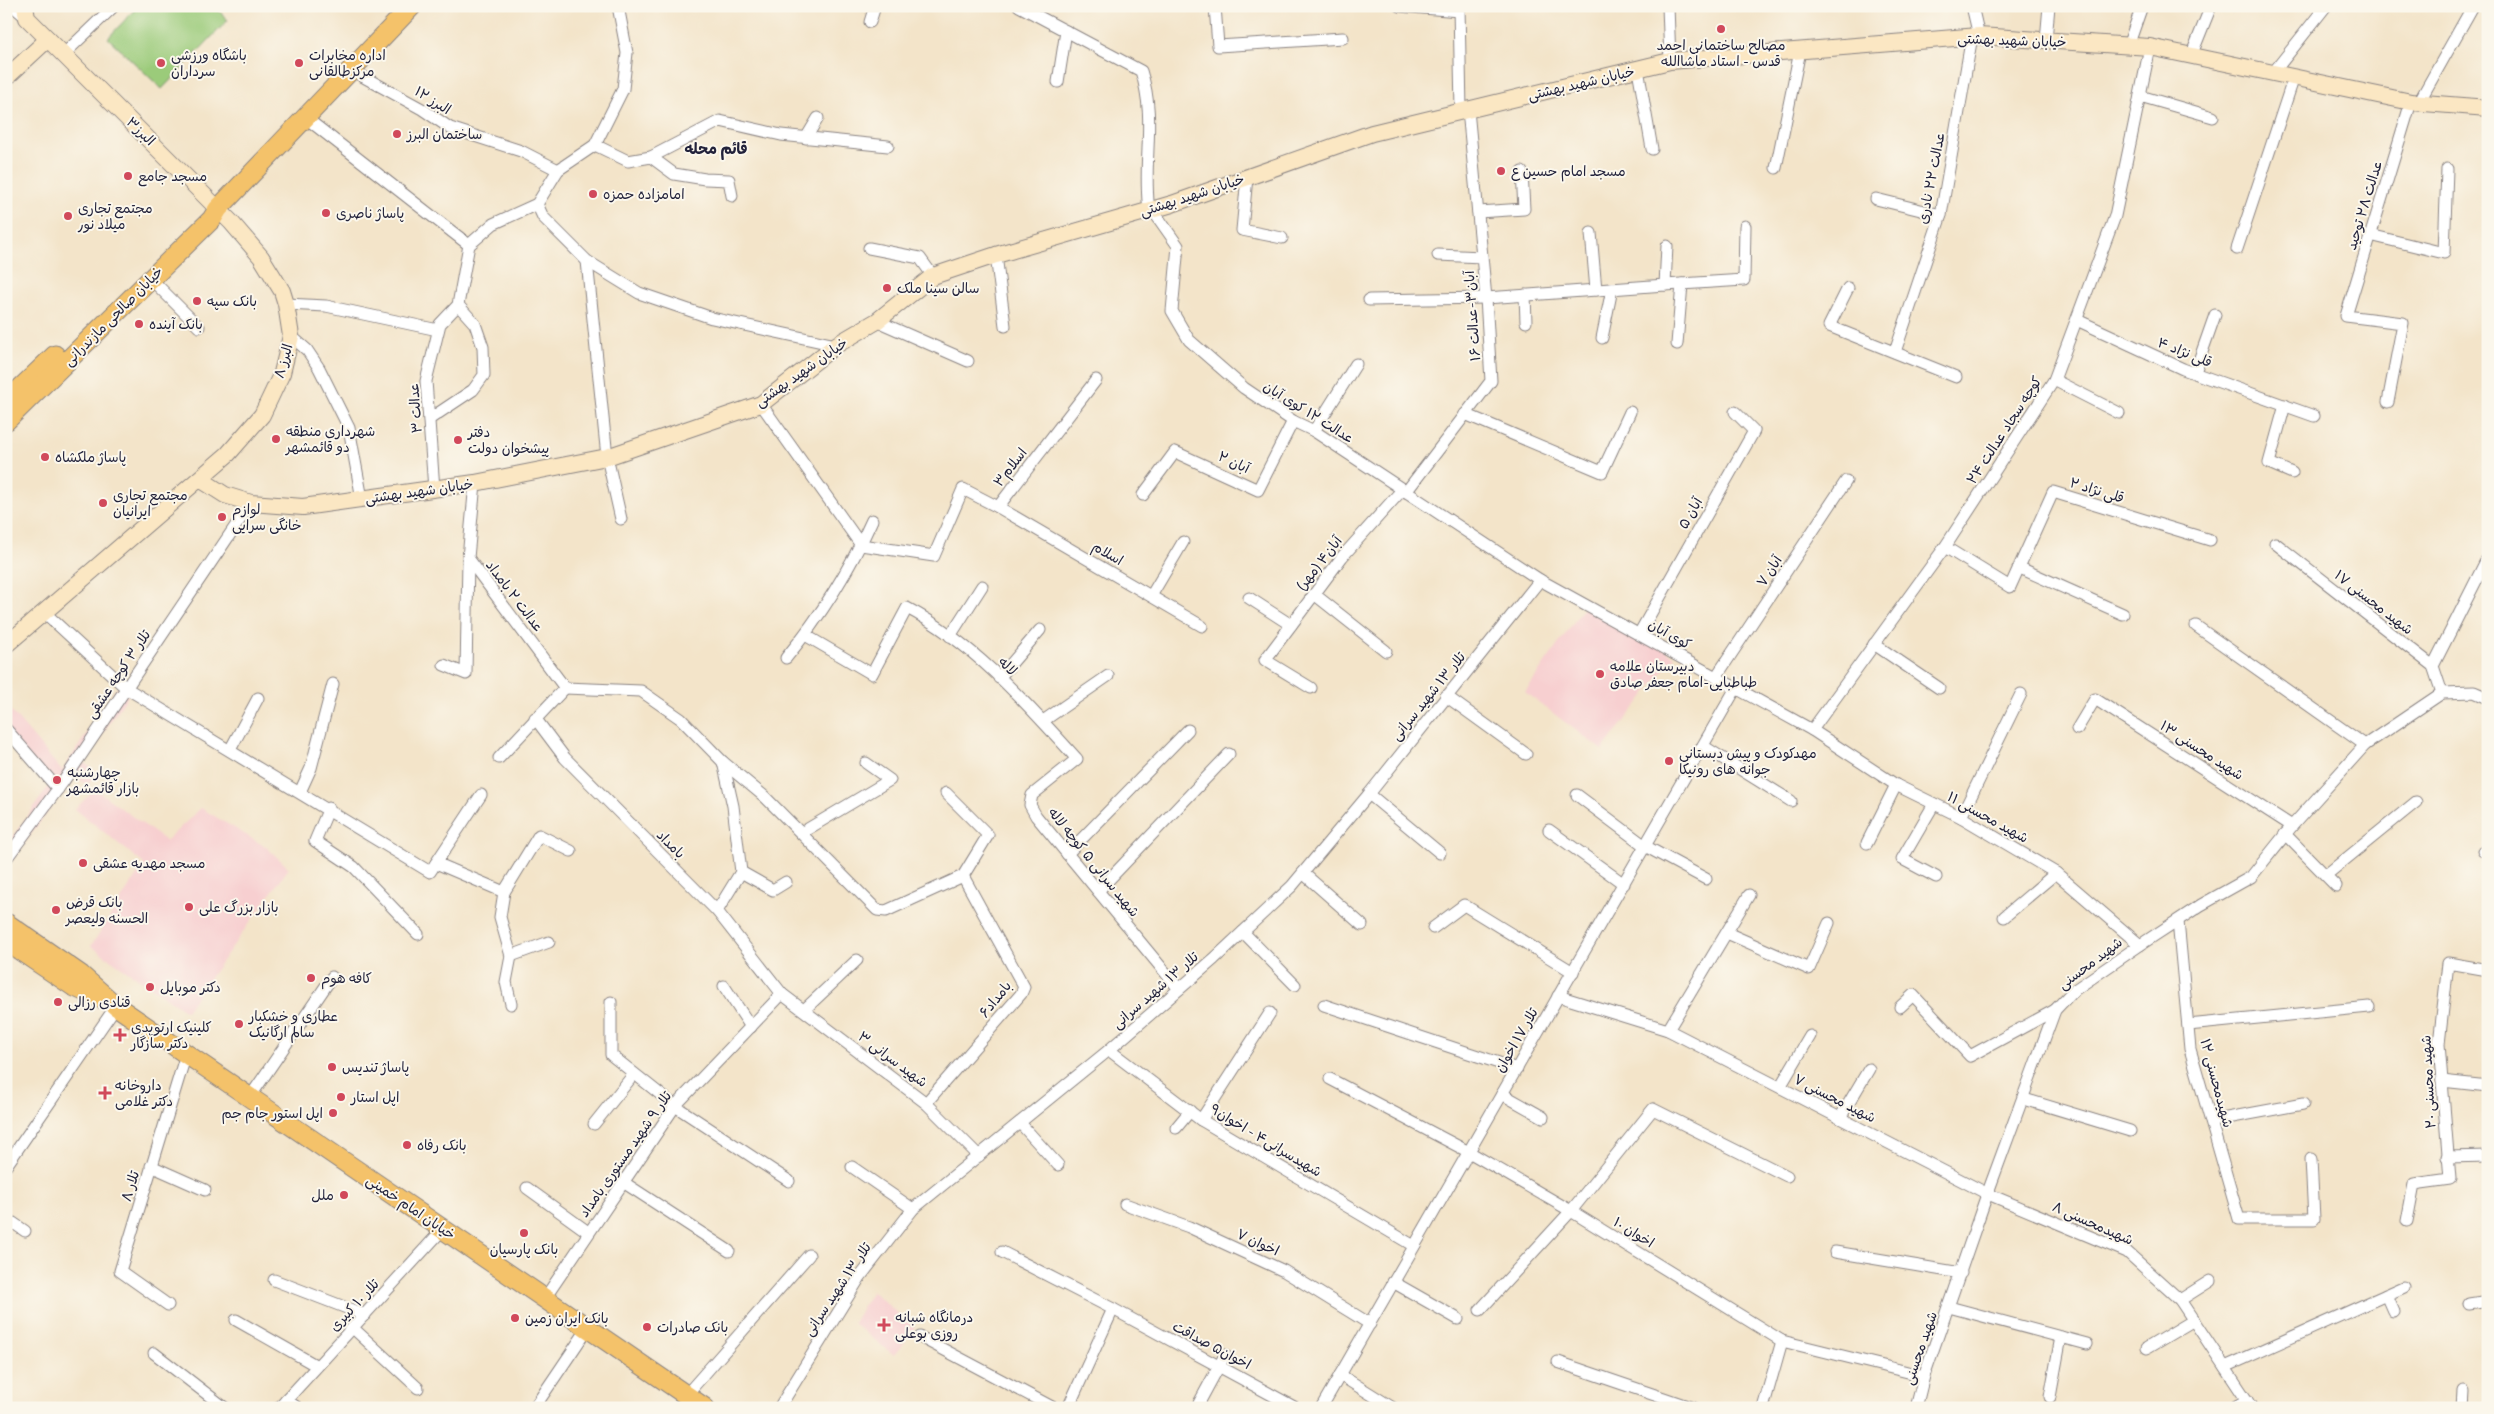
<svg xmlns="http://www.w3.org/2000/svg" width="2494" height="1414" viewBox="0 0 2494 1414" font-family="Delius,'Playpen Sans Arabic',sans-serif">
<rect width="100%" height="100%" fill="#fbf7ec"/>
<filter id="ink" filterUnits="userSpaceOnUse"><feTurbulence type="fractalNoise" baseFrequency=".02" numOctaves="2"/><feDisplacementMap in="SourceGraphic" scale="10" xChannelSelector="R" yChannelSelector="G"/><feConvolveMatrix kernelMatrix="1 2 1 2 8 2 1 2 1" color-interpolation-filters="sRGB"/></filter>
<filter id="wash" filterUnits="userSpaceOnUse"><feTurbulence type="fractalNoise" baseFrequency=".0096" numOctaves="4" result="noise"/><feDisplacementMap in="SourceGraphic" scale="20" xChannelSelector="R" yChannelSelector="G"/><feGaussianBlur stdDeviation="1.12" result="paint"/><feColorMatrix in="noise" values="0 0 0 0 0 0 0 0 0 0 0 0 0 0 0 0 0 1.4 0 .05"/><feComposite in="paint" operator="in"/></filter>
<g filter="url(#wash)">
<rect width="100%" height="100%" fill="#f3e4c9"/>
<g fill="#f7cfd0">
<path d="M1587 603 1675 656 1602 750 1525 692Z"/>
<path d="M117 688 128 696 83 762 98 773 87 785 74 776 6 868V846L49 786 6 742V705L62 771Z"/>
<path d="M95 789 166 841 201 808 266 847 289 868 186 1011 91 946 144 864 75 809Z"/>
<path d="M872 1291 915 1328 894 1355 853 1323Z"/>
</g>
<path fill="#9bcb7a" stroke="#5e765a" d="M138 6H214L228 20 162 89 108 38Z"/>
</g>
<g filter="url(#ink)">
<g fill="none" stroke-linecap="round" stroke-linejoin="round">
<defs>
<g id="minor">
<path d="M13 6 27 18"/>
<path d="M1019 6 1141 71C1157 121 1142 160 1149 210"/>
<path d="M1215 6 1218 46 1343 38"/>
<path d="M1399 6 1459 11"/>
<path d="M1459 6 1461 112"/>
<path d="M1668 6 1670 61"/>
<path d="M1972 6 1979 36"/>
<path d="M870 22 875 6"/>
<path d="M2046 40 2049 6"/>
<path d="M2128 46 2142 6"/>
<path d="M64 54 114 6"/>
<path d="M2191 56 2211 6"/>
<path d="M1638 69 1652 149"/>
<path d="M351 70 422 109 450 128 521 151 558 170"/>
<path d="M2273 73 2326 6"/>
<path d="M1058 82 1066 31"/>
<path d="M2140 96 2213 117"/>
<path d="M2419 102 2473 6"/>
<path d="M306 118 469 245"/>
<path d="M806 138 818 118"/>
<path d="M595 145 628 161 651 157 720 121 781 135 888 146"/>
<path d="M651 157 674 174 705 179 729 180 732 196"/>
<path d="M1776 168 1800 51"/>
<path d="M1247 177 1242 230 1282 238"/>
<path d="M1876 199 1941 215"/>
<path d="M537 204 543 217 587 261 639 293 712 318 836 345"/>
<path d="M1152 209 1178 246 1172 311 1189 340 1244 388 1293 421 1314 431 1540 580 1812 730 1896 785 1961 817 2056 873 2140 945"/>
<path d="M1478 212 1524 209 1522 172"/>
<path d="M1591 233 1596 290"/>
<path d="M2370 235 2444 253 2447 169"/>
<path d="M869 248 920 258 933 276"/>
<path d="M2237 249 2294 77"/>
<path d="M996 255 1005 326"/>
<path d="M1438 255 1482 257"/>
<path d="M587 261 607 457 621 519"/>
<path d="M151 279 199 327"/>
<path d="M1665 285 1744 280 1745 226"/>
<path d="M1848 288 1829 326 1956 377"/>
<path d="M1525 295 1526 322"/>
<path d="M1369 300 1486 298 1665 285 1667 246"/>
<path d="M286 304 326 306 438 330"/>
<path d="M2077 320 2183 369 2314 416"/>
<path d="M877 321 968 361"/>
<path d="M291 336 307 350 319 368 349 428 362 499"/>
<path d="M1602 338 1612 289"/>
<path d="M1677 344 1682 284"/>
<path d="M1895 352 1941 215 1972 36"/>
<path d="M2195 372 2215 315"/>
<path d="M2054 380 2119 413"/>
<path d="M2388 402 2403 323 2346 316 2411 102"/>
<path d="M761 404 861 545"/>
<path d="M2285 405 2269 463 2292 473"/>
<path d="M1465 414 1602 472 1630 412"/>
<path d="M431 418 473 390 484 375 483 347 475 324 458 305"/>
<path d="M1314 431 1356 364"/>
<path d="M475 483 468 558 565 688"/>
<path d="M434 489 426 381 440 324 458 305 469 245 493 224 537 204 558 170 595 145 623 89 627 53 618 6"/>
<path d="M1406 492 1491 381 1486 298 1468 110"/>
<path d="M1143 495 1175 452 1258 490 1293 421"/>
<path d="M998 507 1202 626"/>
<path d="M2275 543 2433 666 2442 693"/>
<path d="M861 545 934 556 963 489 998 507 1096 380"/>
<path d="M1945 547 2010 587 2053 492 2210 540"/>
<path d="M2020 568 2123 614"/>
<path d="M1314 594 1386 651"/>
<path d="M1151 596 1183 542"/>
<path d="M1249 598 1291 625"/>
<path d="M44 612 126 688 430 872 481 795"/>
<path d="M2196 626 2365 745"/>
<path d="M1639 634 1754 431 1735 412"/>
<path d="M805 635 872 674 907 608C974 643 1027 704 1077 759L1032 795 1030 805 1036 816 1179 989"/>
<path d="M950 636 982 586"/>
<path d="M1874 644 1939 688"/>
<path d="M786 658C820 617 850 569 872 520"/>
<path d="M444 665 466 674 468 558"/>
<path d="M2433 666 2488 557"/>
<path d="M1716 677 1846 481"/>
<path d="M999 678 1040 630"/>
<path d="M565 688 641 691 681 719 723 762 765 797 877 910 886 911 963 876 988 835 946 793"/>
<path d="M1311 688 1265 660 1342 557 1402 490"/>
<path d="M2442 693 2474 692 2488 698"/>
<path d="M1446 696 1526 754"/>
<path d="M535 718 565 758 717 911 782 994 926 1103 979 1156"/>
<path d="M1043 721 1108 676"/>
<path d="M6 729 58 789"/>
<path d="M2077 729 2095 699 2292 826"/>
<path d="M1812 730 1945 547 2054 380 2115 216 2150 47"/>
<path d="M1703 746 1791 801"/>
<path d="M230 750 258 698"/>
<path d="M499 758 565 688"/>
<path d="M300 792 311 768 333 684"/>
<path d="M1369 794 1440 853"/>
<path d="M1577 795 1645 846 1706 879"/>
<path d="M1934 804 1902 859 1936 877"/>
<path d="M329 808 315 841 354 867 418 934"/>
<path d="M1961 817 2021 694"/>
<path d="M1549 830 1624 884"/>
<path d="M801 833 890 780 866 763"/>
<path d="M2285 834 2336 886"/>
<path d="M1867 843 1896 785"/>
<path d="M2483 851H2488"/>
<path d="M1067 854 1188 730"/>
<path d="M6 859 63 782 251 503"/>
<path d="M436 863 504 892"/>
<path d="M741 872 773 890 786 882"/>
<path d="M1303 873 1362 925"/>
<path d="M2326 875 2416 802"/>
<path d="M1098 891 1229 754"/>
<path d="M717 911 741 872 733 806 723 762"/>
<path d="M2004 917 2056 873"/>
<path d="M2178 921 2190 1049 2239 1219H2314L2311 1159"/>
<path d="M1433 928 1464 905 1573 972"/>
<path d="M1243 932 1295 985"/>
<path d="M1727 933 1809 969 1829 923"/>
<path d="M511 956 549 942"/>
<path d="M724 986 751 1027"/>
<path d="M1558 996 1668 1030 1988 1194 2127 1252 2180 1300 2252 1408"/>
<path d="M611 1002V1055L675 1106 789 1181"/>
<path d="M511 1004 506 982 511 956 500 917 504 892 539 835 571 851"/>
<path d="M1324 1005 1517 1069"/>
<path d="M1900 1007 1913 995 1970 1056 2055 1010"/>
<path d="M804 1010 857 960"/>
<path d="M2188 1025 2369 1007"/>
<path d="M1668 1030 1749 895"/>
<path d="M1109 1050 1201 1120 1414 1246"/>
<path d="M1330 1079 1469 1152 1571 1211 1782 1341 1924 1376"/>
<path d="M2442 1081 2488 1086"/>
<path d="M1780 1087 1810 1036"/>
<path d="M1502 1094 1543 1117"/>
<path d="M250 1097 332 977"/>
<path d="M2024 1099 2130 1131"/>
<path d="M926 1103 1021 994 1024 987 963 876"/>
<path d="M1840 1118 1869 1069"/>
<path d="M1201 1120 1270 1013"/>
<path d="M2211 1121 2303 1104"/>
<path d="M1020 1123 1058 1165"/>
<path d="M594 1124 634 1074"/>
<path d="M1176 1128 1190 1111"/>
<path d="M2447 1157 2488 1156"/>
<path d="M6 1166 116 1006"/>
<path d="M151 1166 205 1190"/>
<path d="M852 1167 913 1209"/>
<path d="M623 1182 729 1251"/>
<path d="M527 1188 588 1232"/>
<path d="M1125 1204 1189 1227 1284 1271 1370 1324"/>
<path d="M6 1218 25 1231"/>
<path d="M2407 1221 2414 1184 2450 1179 2439 1044 2448 963 2488 970"/>
<path d="M1002 1252 1113 1309 1296 1408"/>
<path d="M1835 1252 1961 1273"/>
<path d="M274 1280 365 1315"/>
<path d="M1393 1282 1458 1319"/>
<path d="M2386 1295 2393 1311"/>
<path d="M545 1298 675 1106 782 994"/>
<path d="M2180 1300 2210 1281"/>
<path d="M2469 1304 2488 1301"/>
<path d="M168 1305 120 1271 186 1054"/>
<path d="M1949 1307 2087 1344"/>
<path d="M1480 1310 1571 1211 1653 1109 1787 1176"/>
<path d="M236 1320 317 1366"/>
<path d="M353 1328 418 1388"/>
<path d="M920 1337 1054 1408"/>
<path d="M2147 1348 2194 1320"/>
<path d="M154 1353 225 1408"/>
<path d="M1558 1362 1693 1408"/>
<path d="M2225 1367 2404 1287"/>
<path d="M1340 1375 1393 1408"/>
<path d="M686 1395 809 1255"/>
<path d="M2050 1397 2061 1337"/>
<path d="M286 1400 298 1408"/>
<path d="M1199 1403 1225 1355"/>
<path d="M279 1408 443 1229"/>
<path d="M534 1408 588 1328"/>
<path d="M779 1408 860 1277 913 1209 1109 1050 1214 959 1292 886 1369 794 1540 580"/>
<path d="M1068 1408 1113 1309"/>
<path d="M1321 1408 1736 688"/>
<path d="M1763 1408 1782 1341"/>
<path d="M1916 1408 1924 1376 1984 1203 2055 1010 2073 991 2140 945 2201 905 2251 877 2292 826 2365 745 2442 693"/>
<path d="M2233 1408 2247 1400"/>
<path d="M2462 1408 2463 1391"/>
</g>
<g id="secondary">
<path d="M6 78 48 39"/>
<path d="M200 479 225 495 251 503 303 507 475 483 607 457 761 404 836 345 877 321 933 276 996 255 1172 204 1372 133 1670 61 1979 36 2150 47 2411 102 2488 108"/>
<path d="M6 645 228 454 262 415 282 373 291 336 286 304 282 291 261 257 231 222 27 18 25 6"/>
</g>
<g id="primary">
<path d="M6 402 55 355"/>
<path d="M6 421 212 219 218 209 412 6"/>
<path d="M6 923 81 975 116 1006 705 1408"/>
<path d="M6 941 73 986 99 998"/>
</g>
</defs>
<use href="#minor" stroke="#8a8382" stroke-width="13"/>
<use href="#secondary" stroke="#8a8382" stroke-width="18"/>
<use href="#primary" stroke="#8a8382" stroke-width="21"/>
<use href="#minor" stroke="#fff" stroke-width="11"/>
<use href="#secondary" stroke="#fbe7c3" stroke-width="16"/>
<use href="#primary" stroke="#f4c26a" stroke-width="19"/>
</g>
</g>
<g fill="#d1495b" stroke="#fbf7ec" stroke-width="2">
<circle cx="1721" cy="29" r="5"/>
<circle cx="161" cy="63" r="5"/>
<circle cx="299" cy="63" r="5"/>
<circle cx="397" cy="134" r="5"/>
<circle cx="1501" cy="171" r="5"/>
<circle cx="128" cy="176" r="5"/>
<circle cx="593" cy="194" r="5"/>
<circle cx="326" cy="213" r="5"/>
<circle cx="68" cy="216" r="5"/>
<circle cx="887" cy="288" r="5"/>
<circle cx="197" cy="301" r="5"/>
<circle cx="139" cy="324" r="5"/>
<circle cx="276" cy="439" r="5"/>
<circle cx="458" cy="440" r="5"/>
<circle cx="45" cy="457" r="5"/>
<circle cx="103" cy="503" r="5"/>
<circle cx="222" cy="517" r="5"/>
<circle cx="1600" cy="674" r="5"/>
<circle cx="1669" cy="761" r="5"/>
<circle cx="57" cy="780" r="5"/>
<circle cx="83" cy="863" r="5"/>
<circle cx="189" cy="907" r="5"/>
<circle cx="56" cy="910" r="5"/>
<circle cx="311" cy="978" r="5"/>
<circle cx="150" cy="987" r="5"/>
<circle cx="58" cy="1002" r="5"/>
<circle cx="239" cy="1024" r="5"/>
<path d="M117.5 1027.5h5v5h5v5h-5v5h-5v-5h-5v-5h5z"/>
<circle cx="332" cy="1067" r="5"/>
<path d="M102.5 1085.5h5v5h5v5h-5v5h-5v-5h-5v-5h5z"/>
<circle cx="341" cy="1097" r="5"/>
<circle cx="333" cy="1113" r="5"/>
<circle cx="407" cy="1145" r="5"/>
<circle cx="344" cy="1195" r="5"/>
<circle cx="524" cy="1233" r="5"/>
<circle cx="515" cy="1318" r="5"/>
<path d="M881.5 1317.5h5v5h5v5h-5v5h-5v-5h-5v-5h5z"/>
<circle cx="647" cy="1327" r="5"/>
</g>
<g text-anchor="middle" dominant-baseline="central" stroke-width="4" stroke-linejoin="round" paint-order="stroke">
<g font-size="14" fill="#22223b" stroke="#fbf7ec">
<text transform="translate(2012 40) rotate(2)">خیابان شهید بهشتی</text>
<text transform="translate(1581 83) rotate(-13)">خیابان شهید بهشتی</text>
<text transform="translate(433 100) rotate(32)">البرز ۱۲</text>
<text transform="translate(141 131) rotate(45)">البرز۳</text>
<text transform="translate(1931 178) rotate(-79)">عدالت ۲۲ نادری</text>
<text transform="translate(1192 195) rotate(-18)">خیابان شهید بهشتی</text>
<text transform="translate(2364 205) rotate(-73)">عدالت ۲۸ توحید</text>
<text transform="translate(113 316) rotate(-45)">خیابان صالحی مازندرانی</text>
<text transform="translate(1472 316) rotate(-94)">آبان۳-عدالت ۱۶</text>
<text transform="translate(2185 352) rotate(22)">قلی نژاد ۴</text>
<text transform="translate(283 361) rotate(-74)">البرز ۸</text>
<text transform="translate(801 372) rotate(-35)">خیابان شهید بهشتی</text>
<text transform="translate(415 408) rotate(-94)">عدالت ۳</text>
<text transform="translate(1309 412) rotate(32)">عدالت ۱۲ کوی آبان</text>
<text transform="translate(2004 430) rotate(-57)">کوچه سجاد عدالت ۲۴</text>
<text transform="translate(1234 462) rotate(25)">آبان ۲</text>
<text transform="translate(1010 467) rotate(-52)">اسلام۳</text>
<text transform="translate(2097 490) rotate(17)">قلی نژاد ۲</text>
<text transform="translate(419 491) rotate(-8)">خیابان شهید بهشتی</text>
<text transform="translate(1690 513) rotate(-60)">آبان ۵</text>
<text transform="translate(1108 553) rotate(30)">اسلام</text>
<text transform="translate(1319 563) rotate(-52)">آبان۴ (مهر)</text>
<text transform="translate(1769 571) rotate(-57)">آبان ۷</text>
<text transform="translate(515 596) rotate(53)">عدالت ۲ بامداد</text>
<text transform="translate(2374 602) rotate(38)">شهید محسنی ۱۷</text>
<text transform="translate(1670 634) rotate(29)">کوی آبان</text>
<text transform="translate(1008 666) rotate(44)">لاله</text>
<text transform="translate(118 674) rotate(-56)">تلار ۳ کوچه عشقی</text>
<text transform="translate(1428 696) rotate(-51)">تلار ۱۳ شهید سرانی</text>
<text transform="translate(2202 750) rotate(33)">شهید محسنی ۱۳</text>
<text transform="translate(1988 817) rotate(29)">شهید محسنی ۱۱</text>
<text transform="translate(671 844) rotate(45)">بامداد</text>
<text transform="translate(1094 862) rotate(51)">شهید سرانی ۵ کوچه لاله</text>
<text transform="translate(2090 963) rotate(-37)">شهید محسنی</text>
<text transform="translate(1155 990) rotate(-41)">تلار ۱۳ شهید سرانی</text>
<text transform="translate(995 999) rotate(-51)">بامداد۶</text>
<text transform="translate(1516 1040) rotate(-60)">تلار ۱۷ اخوان</text>
<text transform="translate(893 1059) rotate(37)">شهید سرانی ۳</text>
<text transform="translate(2428 1082) rotate(-93)">شهید محسنی ۲۰</text>
<text transform="translate(2217 1083) rotate(75)">شهیدمحسنی ۱۲</text>
<text transform="translate(1835 1098) rotate(27)">شهید محسنی ۷</text>
<text transform="translate(1266 1140) rotate(31)">شهیدسرانی۴ - اخوان۹</text>
<text transform="translate(625 1154) rotate(-55)">تلار ۹ شهید مستوری بامداد</text>
<text transform="translate(130 1186) rotate(-73)">تلار ۸</text>
<text transform="translate(411 1207) rotate(34)">خیابان امام خمینی</text>
<text transform="translate(2093 1223) rotate(24)">شهیدمحسنی ۸</text>
<text transform="translate(1634 1232) rotate(32)">اخوان ۱۰</text>
<text transform="translate(1258 1242) rotate(25)">اخوان ۷</text>
<text transform="translate(837 1289) rotate(-56)">تلار ۱۳ شهید سرانی</text>
<text transform="translate(354 1305) rotate(-47)">تلار ۱۰ کبیری</text>
<text transform="translate(1212 1345) rotate(28)">اخوان۵ صداقت</text>
<text transform="translate(1920 1348) rotate(-71)">شهید محسنی</text>
</g>
<g font-size="14" fill="#22223b" stroke="#fbf7ec" text-anchor="start">
<text x="1721" y="45" text-anchor="middle">مصالح ساختمانی احمد<tspan x="1721" dy="16">قدس - استاد ماشاالله</tspan></text>
<text x="171" y="55">باشگاه ورزشی<tspan x="171" dy="16">سرداران</tspan></text>
<text x="309" y="55">اداره مخابرات<tspan x="309" dy="16">مرکزطالقانی</tspan></text>
<text x="407" y="134">ساختمان البرز</text>
<text x="1511" y="171">مسجد امام حسین ع</text>
<text x="138" y="176">مسجد جامع</text>
<text x="603" y="194">امامزاده حمزه</text>
<text x="78" y="208">مجتمع تجاری<tspan x="78" dy="16">میلاد نور</tspan></text>
<text x="336" y="213">پاساژ ناصری</text>
<text x="897" y="288">سالن سینا ملک</text>
<text x="207" y="301">بانک سپه</text>
<text x="149" y="324">بانک آینده</text>
<text x="286" y="431">شهرداری منطقه<tspan x="286" dy="16">دو قائمشهر</tspan></text>
<text x="468" y="432">دفتر<tspan x="468" dy="16">پیشخوان دولت</tspan></text>
<text x="55" y="457">پاساژ ملکشاه</text>
<text x="113" y="495">مجتمع تجاری<tspan x="113" dy="16">ایرانیان</tspan></text>
<text x="232" y="509">لوازم<tspan x="232" dy="16">خانگی سرایی</tspan></text>
<text x="1610" y="666">دبیرستان علامه<tspan x="1610" dy="16">طباطبایی-امام جعفر صادق</tspan></text>
<text x="1679" y="753">مهدکودک و پیش دبستانی<tspan x="1679" dy="16">جوانه های رونیکا</tspan></text>
<text x="67" y="772">چهارشنبه<tspan x="67" dy="16">بازار قائمشهر</tspan></text>
<text x="93" y="863">مسجد مهدیه عشقی</text>
<text x="66" y="902">بانک قرض<tspan x="66" dy="16">الحسنه ولیعصر</tspan></text>
<text x="199" y="907">بازار بزرگ علی</text>
<text x="321" y="978">کافه هوم</text>
<text x="160" y="987">دکتر موبایل</text>
<text x="68" y="1002">قنادی رزالی</text>
<text x="249" y="1016">عطاری و خشکبار<tspan x="249" dy="16">سالم ارگانیک</tspan></text>
<text x="131" y="1027">کلینیک ارتوپدی<tspan x="131" dy="16">دکتر سازگار</tspan></text>
<text x="342" y="1067">پاساژ تندیس</text>
<text x="115" y="1085">داروخانه<tspan x="115" dy="16">دکتر غلامی</tspan></text>
<text x="351" y="1097">اپل استار</text>
<text x="323" y="1113" text-anchor="end">اپل استور جام جم</text>
<text x="417" y="1145">بانک رفاه</text>
<text x="334" y="1195" text-anchor="end">ملل</text>
<text x="524" y="1249" text-anchor="middle">بانک پارسیان</text>
<text x="895" y="1317">درمانگاه شبانه<tspan x="895" dy="16">روزی بوعلی</tspan></text>
<text x="525" y="1318">بانک ایران زمین</text>
<text x="657" y="1327">بانک صادرات</text>
</g>
<g font-size="15" font-weight="bold" fill="#22223b" stroke="#fbf7ec">
<text x="716" y="148">قائم محله</text>
</g>
</g>
<rect width="2494" height="1414" fill="none" stroke="#fbf7ec" stroke-width="25"/>
</svg>
